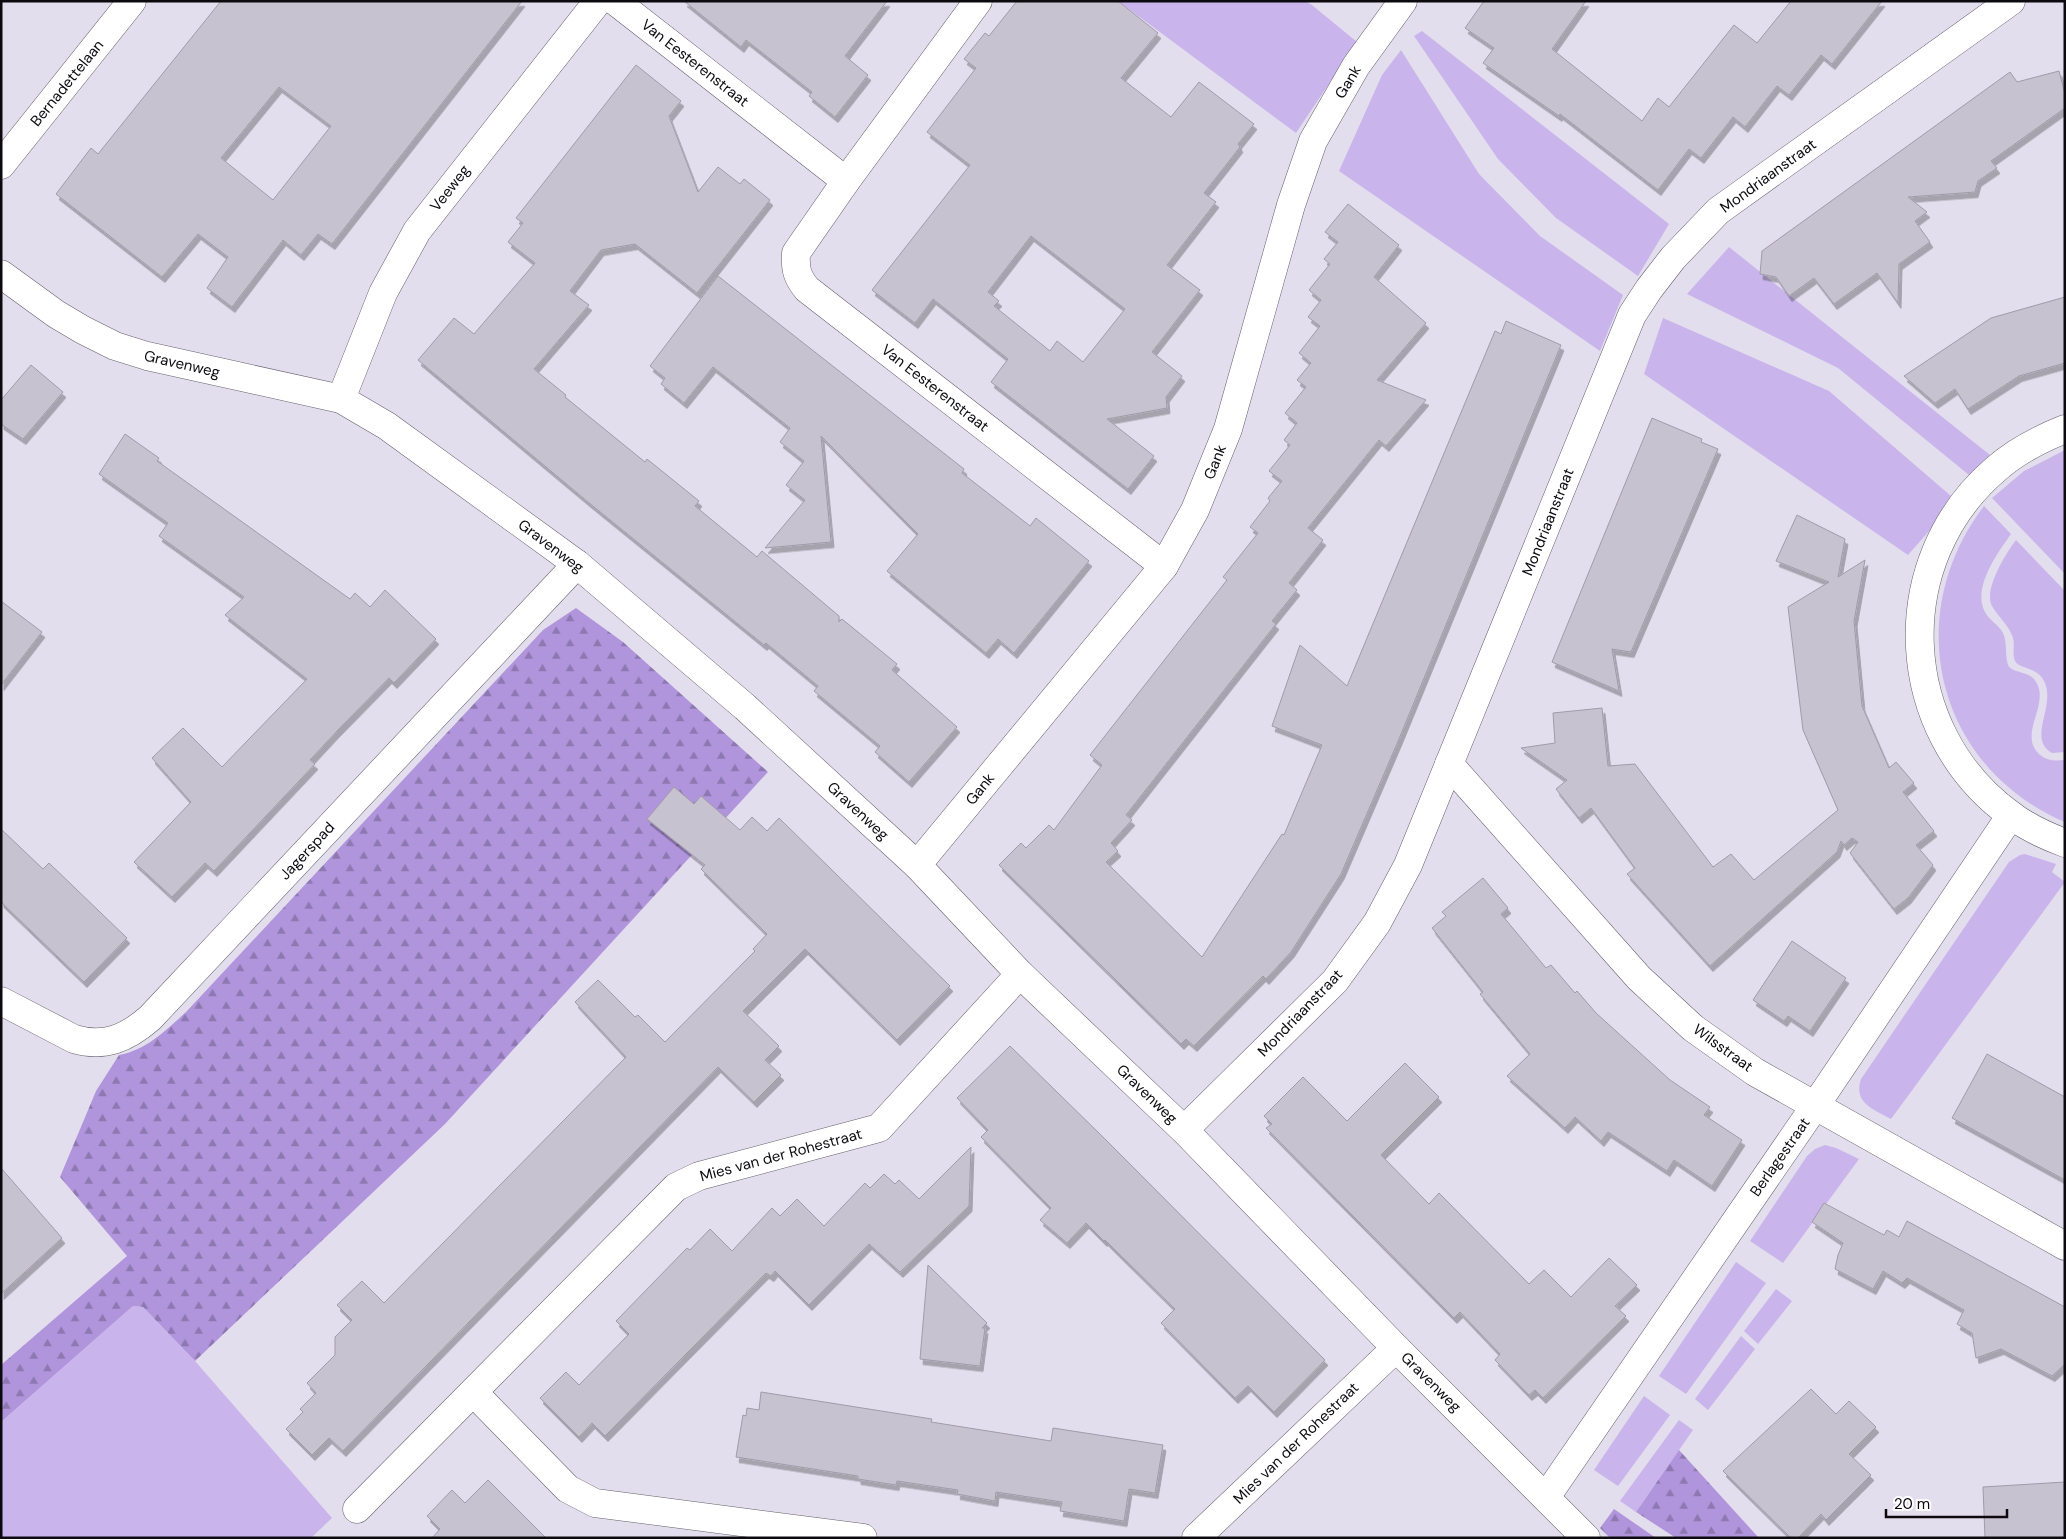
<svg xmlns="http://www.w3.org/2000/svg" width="2066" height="1539" viewBox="0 0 2066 1539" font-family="'DM Sans',sans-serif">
<defs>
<pattern id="forest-firs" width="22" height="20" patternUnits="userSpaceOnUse" patternTransform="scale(1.25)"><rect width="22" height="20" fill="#b195dc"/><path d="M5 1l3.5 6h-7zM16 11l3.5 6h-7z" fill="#8e78b1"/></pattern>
<filter id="shadow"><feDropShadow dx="3" dy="5.5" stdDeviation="0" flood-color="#0004"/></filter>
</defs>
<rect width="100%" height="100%" fill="#e3deed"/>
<g fill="#c9b5eb">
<path d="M1118 1H1305L1312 5 1357 42 1296 133Z"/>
<path d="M1422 31 1669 224 1638 276 1556 218 1498 159 1414 36Z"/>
<path d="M1401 50 1479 174 1540 236 1623 295 1600 351 1339 171 1382 75Z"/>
<path d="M1729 247 1990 455 1969 475 1838 368 1687 294Z"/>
<path d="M1663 318 1829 391 1951 496 1930 530 1908 555 1644 374Z"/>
<path d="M2065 450V574L1992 498 2024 471Z"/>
<path d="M1984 506 2011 534C1997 554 1972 588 1985 612 1989 620 1998 624 2003 633 2008 643 2004 657 2009 667 2016 673 2028 672 2034 679 2053 702 2017 733 2039 754 2047 761 2055 761 2065 760V822C1936 767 1900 616 1984 506Z"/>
<path d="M2016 540 2065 591V752L2052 753C2028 739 2053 710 2046 686 2041 666 2019 670 2015 661 2012 654 2015 645 2013 638 2009 625 1998 617 1992 606 1983 590 2006 553 2016 540Z"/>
<path d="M2025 854 2056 864 2052 872 2065 882 1891 1119C1873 1109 1853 1103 1861 1079L2009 862 2020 855Z"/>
<path d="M1825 1145 1836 1148 1859 1159 1783 1263 1750 1241 1807 1156 1815 1149Z"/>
<path d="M1736 1262 1766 1283 1686 1394 1659 1376Z"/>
<path d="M1776 1289 1792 1301 1758 1344 1744 1331Z"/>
<path d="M133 1306 143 1307 195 1361 332 1518 311 1538H1V1422Z"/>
<path d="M1741 1336 1755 1349 1708 1410 1695 1399Z"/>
<path d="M1644 1396 1670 1415 1618 1486 1594 1470Z"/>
<path d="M1679 1420 1693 1430 1636 1512 1620 1501Z"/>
</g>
<g fill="url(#forest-firs)">
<path d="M576 608 623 642 768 772 445 1124 195 1361 143 1307 133 1306 1 1422V1365L127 1256 60 1177 96 1091 119 1055C147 1050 166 1030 186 1012L543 630Z"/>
<path d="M1679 1450 1759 1538H1676L1636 1512Z"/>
<path d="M1614 1509 1656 1538H1610L1600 1528Z"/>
</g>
<g fill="#c7c2d0" stroke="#a09ba9" fill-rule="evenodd" filter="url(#shadow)">
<path d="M221 1H522L332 244 318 234 301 255 283 240 232 307 207 288 228 257 198 234 162 277 56 194 91 148 98 154ZM279 87 331 126 273 200 221 158Z"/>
<path d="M684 1H887L845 56 868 75 835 117 809 96 812 92 746 40 741 47Z"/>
<path d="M1017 1H1118L1158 33 1121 78 1171 117 1199 82 1254 124 1238 144 1240 147 1204 193 1216 202 1167 265 1200 290 1152 352 1182 376 1166 397 1167 408 1107 419 1154 456 1128 489 991 382 1008 359 933 299 915 323 872 290 970 165 927 132 976 68 964 59 985 33 989 36ZM1031 236 1125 309 1083 362 1057 341 1050 351 994 306 999 301 988 292Z"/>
<path d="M1484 1H1586L1552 49 1642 121 1658 98 1669 107 1734 25 1757 43 1791 1H1882L1832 64 1821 55 1789 95 1777 86 1745 127 1733 117 1701 158 1689 149 1658 190 1560 114 1559 116 1483 63 1494 48 1465 28Z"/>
<path d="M636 65 681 101 669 116 698 192 718 167 740 184 744 179 770 200 697 293 635 244 601 250 570 291 589 305 534 369 566 395 565 397 645 462 647 459 699 501 695 506 757 557 762 551 826 605 839 616V622L842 619 897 664 892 670 957 727 909 782 875 752 880 746 814 691 818 686 766 643 764 645 588 502 418 360 454 318 474 334 535 263 508 242 523 223 516 218Z"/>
<path d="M2059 71 2065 94V108L1991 161 1997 168 1978 181 1975 192 1908 197 1927 212 1915 221 1930 242 1899 264 1898 303 1877 273 1834 304 1814 278 1789 296 1776 277 1760 274 1762 251 2010 72 2017 82Z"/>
<path d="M1348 204 1399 245 1374 277 1426 323 1377 380 1426 400 1386 446 1379 440 1308 528 1323 540 1289 583 1297 590 1272 621 1276 624 1126 815 1132 820 1111 843 1118 851 1106 862 1202 957 1282 834 1284 835 1322 745 1272 726 1300 645 1347 686 1495 331 1501 334 1506 321 1561 345 1399 739 1341 874 1291 952 1266 979 1263 976 1194 1046 1186 1039 1181 1044 999 865 1021 843 1026 848 1049 825 1054 830 1102 765 1090 755 1227 580 1223 577 1258 533 1250 527 1270 501 1268 498 1282 481 1269 471 1290 445 1284 440 1297 423 1285 413 1306 387 1297 380 1311 363 1299 353 1320 326 1308 317 1321 300 1309 290 1330 264 1324 259 1338 242 1325 232Z"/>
<path d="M718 276 964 469 962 473 1030 526 1036 518 1089 561 1014 653 998 639 986 653 887 571 918 534 821 436 831 542 765 548 805 500 786 485 804 461 780 442 790 428 713 367 684 403 661 384 665 378 650 366Z"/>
<path d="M2065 297V363L2019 376 1968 409 1955 389 1935 403 1904 376 1991 318Z"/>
<path d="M31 365 63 392 23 439 1 424V400Z"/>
<path d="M1652 418 1702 439 1701 442 1718 449 1631 652 1612 649 1619 691 1552 662Z"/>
<path d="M125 434 159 458 157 461 350 599 355 593 370 607 385 590 436 639 394 683 389 678 336 732 310 760 315 764 214 871 205 863 172 897 134 862 191 802 152 758 183 728 222 767 307 679 225 615 244 597 159 536 168 523 99 474Z"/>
<path d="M1797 515 1845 539 1838 577 1865 560 1854 621 1862 706 1889 768 1896 762 1914 783 1903 792 1934 831 1916 845 1933 865 1908 898 1894 909 1850 853 1858 842 1852 838 1844 845 1841 841 1837 852 1710 966 1627 874 1635 868 1591 808 1579 818 1556 789 1567 780 1521 748 1555 743 1553 713 1602 708 1608 766 1635 764 1713 867 1731 854 1754 880 1838 810 1803 730 1788 607 1829 582 1776 561Z"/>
<path d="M1 601 42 632 1 685Z"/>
<path d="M674 787 694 804 701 796 740 830 752 817 767 831 779 818 950 986 897 1040 805 949 743 1011 779 1046 765 1060 781 1075 754 1102 718 1067 343 1451 329 1438 312 1455 286 1429 303 1412 300 1409 316 1393 307 1383 335 1355V1337L352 1320 337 1305 362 1281 384 1303 626 1057 575 1002 598 980 635 1017 638 1015 665 1042 755 951 753 949 767 934 701 869 705 865 647 819Z"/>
<path d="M1 829 43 869 49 863 127 938 84 982 1 902Z"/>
<path d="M1483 878 1508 908 1501 914 1546 968 1551 965 1575 993 1577 991 1596 1013 1670 1080 1710 1107 1704 1115 1742 1140 1712 1186 1674 1160 1667 1171 1608 1132 1601 1141 1575 1117 1565 1128 1507 1076 1530 1054 1480 994 1483 992 1432 928 1446 916 1442 912Z"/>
<path d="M1792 941 1846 978 1810 1031 1788 1016 1784 1021 1753 1000Z"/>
<path d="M1010 1046 1105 1139 1325 1360 1274 1412 1248 1386 1235 1398 1161 1323 1175 1309 1105 1240 1104 1241 1086 1223 1067 1243 1040 1220 1051 1208 981 1137 988 1130 957 1098Z"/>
<path d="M1987 1054 2065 1097V1180L1952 1118Z"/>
<path d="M1405 1063 1439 1097 1381 1155 1429 1204 1439 1193 1529 1284 1544 1270 1571 1297 1609 1258 1637 1285 1615 1306 1626 1316 1543 1398 1535 1390 1529 1395 1495 1360 1500 1354 1460 1312 1454 1318 1266 1128 1272 1124 1264 1116 1303 1077 1347 1121Z"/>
<path d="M971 1147 969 1206 900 1272 869 1244 809 1305 775 1271 771 1276 766 1273 605 1436 592 1423 579 1437 540 1398 566 1372 579 1385 629 1334 616 1321 687 1248 690 1250 710 1229 732 1251 772 1208 780 1216 797 1199 824 1226 865 1183 870 1188 884 1174 895 1184 899 1180 919 1199Z"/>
<path d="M1 1168 62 1238 1 1294Z"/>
<path d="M1824 1203 1884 1235 1887 1230 1899 1237 1907 1221 2065 1307V1364L2052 1376 2001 1349 1976 1358 1972 1333 1957 1324 1964 1310 1907 1278 1902 1283 1883 1271 1873 1289 1835 1269 1838 1255 1843 1243 1812 1222Z"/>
<path d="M928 1265 987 1323 982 1328H985L980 1366 920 1359Z"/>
<path d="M1811 1389 1836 1414 1849 1401 1876 1427 1849 1454 1871 1475 1826 1520 1821 1514 1798 1538H1791L1723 1471Z"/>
<path d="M761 1392 932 1419 931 1422 1051 1441 1053 1428 1163 1445 1155 1493 1129 1489 1124 1521 1060 1511 1062 1502 996 1492 995 1501 957 1494 958 1490 897 1481 896 1485 858 1479V1476L736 1457 743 1415 746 1416 747 1408 759 1410Z"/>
<path d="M488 1480 546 1538H432L440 1529 427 1516 452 1490 465 1503Z"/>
<path d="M2065 1482V1538H1985L1983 1487Z"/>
</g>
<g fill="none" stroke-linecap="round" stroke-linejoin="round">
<defs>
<g id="minor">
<path d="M615 1 846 181 796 253C795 269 797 277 807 289L1164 566"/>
<path d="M1 165 132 1"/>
<path d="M846 181 978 1"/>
<path d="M1 274 56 314 83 330 115 346 147 356 341 399 387 426 577 564 745 707 917 865 1020 974 1184 1130 1396 1348 1586 1538"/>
<path d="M341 399 383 293 417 231 598 1"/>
<path d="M2065 429C2040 439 2016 451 1996 469 1888 561 1896 732 2011 815 2027 827 2046 836 2065 843"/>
<path d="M1449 764 1639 978 1693 1028 1755 1072 2065 1246"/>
<path d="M917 865 1164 566 1195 510 1228 429 1291 205 1313 141 1356 66 1403 1"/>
<path d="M1 1001 74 1039C105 1048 127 1038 150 1018L577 564"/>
<path d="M1184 1130 1335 981 1377 923 1408 865 1632 315 1649 289 1673 258 1718 211 2011 1"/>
<path d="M474 1393 568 1489 595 1503 863 1538"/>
<path d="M1546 1497 1815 1106 2011 815"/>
<path d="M357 1509 676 1187 699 1176 879 1128 1020 974"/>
<path d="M1196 1538 1396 1348"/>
</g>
</defs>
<use href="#minor" stroke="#64606d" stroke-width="29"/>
<use href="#minor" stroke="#fff" stroke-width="28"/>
</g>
<g text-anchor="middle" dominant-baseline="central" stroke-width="4" stroke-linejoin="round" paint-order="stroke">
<g font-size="15" fill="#0c0a0f" stroke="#fff">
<text transform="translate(695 63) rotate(38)">Van Eesterenstraat</text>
<text transform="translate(1348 82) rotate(-59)">Gank</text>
<text transform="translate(67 83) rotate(-51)">Bernadettelaan</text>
<text transform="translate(1768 176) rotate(-36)">Mondriaanstraat</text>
<text transform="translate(450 188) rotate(-52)">Veeweg</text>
<text transform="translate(182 364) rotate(13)">Gravenweg</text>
<text transform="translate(935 388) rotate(38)">Van Eesterenstraat</text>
<text transform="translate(1215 462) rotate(-68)">Gank</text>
<text transform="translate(1548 522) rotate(-68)">Mondriaanstraat</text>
<text transform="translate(551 546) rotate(37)">Gravenweg</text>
<text transform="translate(980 789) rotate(-51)">Gank</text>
<text transform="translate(858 811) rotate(43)">Gravenweg</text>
<text transform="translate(307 851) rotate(-47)">Jagerspad</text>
<text transform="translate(1300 1013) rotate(-46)">Mondriaanstraat</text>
<text transform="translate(1723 1048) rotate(36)">Wilsstraat</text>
<text transform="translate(1147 1094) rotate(44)">Gravenweg</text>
<text transform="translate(781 1155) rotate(-15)">Mies van der Rohestraat</text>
<text transform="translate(1780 1157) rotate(-55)">Berlagestraat</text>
<text transform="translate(1431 1382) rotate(45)">Gravenweg</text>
<text transform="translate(1296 1443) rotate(-44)">Mies van der Rohestraat</text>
</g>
</g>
<rect width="2066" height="1539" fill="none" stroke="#0c0a0f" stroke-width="5"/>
<path d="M1886 1509v8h121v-8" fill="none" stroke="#0c0a0f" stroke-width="2.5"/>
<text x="1894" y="1509" font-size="15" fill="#0c0a0f" stroke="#ffffff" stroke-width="4" paint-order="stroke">20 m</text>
</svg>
